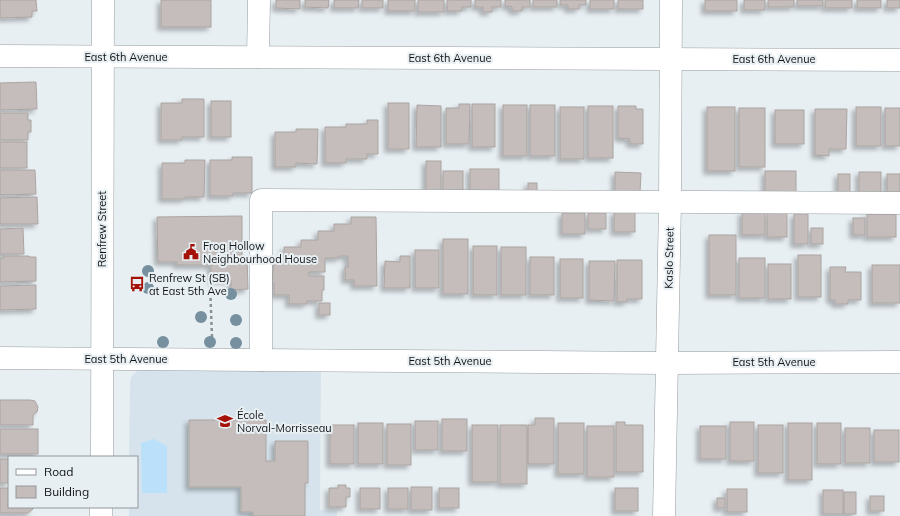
<svg xmlns="http://www.w3.org/2000/svg" width="900" height="516" viewBox="0 0 900 516" font-family="Mulish,sans-serif">
<defs>
<filter id="shadow"><feDropShadow dx="-3.5" dy="3.5" stdDeviation="2" flood-color="#0004"/></filter>
</defs>
<rect width="100%" height="100%" fill="#e8eff3"/>
<path fill="#d6e3ec" d="M146 370 321 371 320 510 337 511V516H129V507H137V457H129L130 385 131 377 137 371Z"/>
<path fill="#bae0fa" d="M154 439 167 446V493H142L141 443Z"/>
<g fill="#c4bdbb" stroke="#aba4a2" filter="url(#shadow)">
<path d="M0 0H36L37 11H32V17L0 18Z"/>
<rect x="161" y="0" width="50" height="27"/>
<path d="M276 0H300V9L276 8Z"/>
<path d="M305 0H329L328 8 305 7Z"/>
<path d="M334 0H359L358 8H334Z"/>
<rect x="362" y="0" width="21" height="8"/>
<rect x="388" y="0" width="27" height="11"/>
<rect x="418" y="0" width="26" height="12"/>
<path d="M447 0H471V7H462V11H447Z"/>
<path d="M475 0H501V7H492V12H483V7H475Z"/>
<path d="M505 0H530V7H522V11H512V7L505 6Z"/>
<rect x="533" y="0" width="24" height="7"/>
<path d="M560 0H586V5H579V9H568V5H560Z"/>
<rect x="590" y="0" width="24" height="9"/>
<rect x="618" y="0" width="25" height="9"/>
<rect x="705" y="0" width="32" height="11"/>
<rect x="744" y="0" width="21" height="10"/>
<rect x="768" y="0" width="26" height="7"/>
<rect x="797" y="0" width="26" height="6"/>
<rect x="825" y="0" width="27" height="8"/>
<rect x="857" y="0" width="24" height="8"/>
<rect x="887" y="0" width="13" height="8"/>
<path d="M36 82 37 109 0 110V83Z"/>
<path d="M182 99H204V137H182V140H161V103H182Z"/>
<rect x="211" y="101" width="20" height="36"/>
<rect x="388" y="103" width="21" height="46"/>
<path d="M459 104H470L469 144H446V108H459Z"/>
<rect x="472" y="104" width="23" height="43"/>
<path d="M417 105 441 106V147H416Z"/>
<rect x="503" y="105" width="24" height="51"/>
<rect x="530" y="105" width="25" height="51"/>
<rect x="588" y="106" width="25" height="52"/>
<path d="M618 106H636V109H643V144H630V139L618 138Z"/>
<rect x="560" y="107" width="24" height="52"/>
<rect x="707" y="107" width="28" height="64"/>
<rect x="856" y="107" width="25" height="39"/>
<rect x="739" y="108" width="26" height="59"/>
<rect x="885" y="108" width="15" height="38"/>
<path d="M815 109H847L846 149H829V156L815 155Z"/>
<rect x="775" y="110" width="29" height="34"/>
<path d="M0 113H28V120H31V132H28V140H0Z"/>
<path d="M367 120H378V154H367V159H346V163H325V127H346V124H367Z"/>
<path d="M296 129H318L317 164 296 163V167H275V132H296Z"/>
<rect x="0" y="142" width="27" height="26"/>
<path d="M232 157H252V193H233V196H210V160H232Z"/>
<path d="M185 160H205L204 197H185V199H162V163H185Z"/>
<rect x="426" y="161" width="15" height="31"/>
<rect x="470" y="169" width="29" height="23"/>
<path d="M0 170H35L36 194 0 195Z"/>
<rect x="443" y="171" width="20" height="21"/>
<rect x="765" y="171" width="31" height="23"/>
<path d="M615 172 641 173 640 192 615 191Z"/>
<rect x="859" y="172" width="22" height="21"/>
<rect x="838" y="174" width="12" height="18"/>
<rect x="887" y="174" width="13" height="20"/>
<rect x="528" y="183" width="9" height="12"/>
<path d="M37 197 38 224H0V198Z"/>
<rect x="614" y="212" width="21" height="20"/>
<rect x="742" y="212" width="23" height="23"/>
<rect x="562" y="213" width="23" height="21"/>
<rect x="588" y="213" width="18" height="16"/>
<rect x="767" y="213" width="20" height="24"/>
<rect x="794" y="214" width="14" height="30"/>
<rect x="867" y="214" width="29" height="23"/>
<path d="M242 216V257L247 256 248 289 231 290V280H211V265H177V262H158L157 217Z"/>
<path d="M351 217H376L377 286H354V280H345V267H348V256H339V258H325V272H309V276H324V290H322V301H307V304H289V295H274V283H272L274 257H284V247H301V240H318V231H334V224H351Z"/>
<rect x="853" y="218" width="12" height="17"/>
<path d="M23 228 24 254H0V229Z"/>
<rect x="811" y="228" width="12" height="16"/>
<rect x="709" y="235" width="27" height="60"/>
<rect x="443" y="239" width="25" height="55"/>
<rect x="473" y="246" width="24" height="49"/>
<rect x="501" y="247" width="25" height="48"/>
<rect x="415" y="250" width="24" height="38"/>
<rect x="798" y="255" width="23" height="42"/>
<path d="M4 256H29L30 257H36V281L0 282V258H4Z"/>
<path d="M400 256H410V288H384L385 261 400 262Z"/>
<rect x="530" y="257" width="24" height="38"/>
<rect x="739" y="258" width="26" height="40"/>
<rect x="560" y="259" width="23" height="39"/>
<path d="M617 260H642V299H627V302H617Z"/>
<path d="M589 261H615L614 301 589 300Z"/>
<rect x="768" y="264" width="23" height="35"/>
<rect x="872" y="265" width="28" height="38"/>
<path d="M830 267H846L845 272H861V300H848V304H835V300H830Z"/>
<path d="M36 285V309L0 310V286Z"/>
<rect x="319" y="303" width="11" height="12"/>
<path d="M0 400H30L35 401 38 407 37 412 33 415V425H0Z"/>
<path d="M535 418H554V464H528V425H535Z"/>
<rect x="442" y="419" width="25" height="32"/>
<path d="M189 420H266V461H275V441H308V483H305V516H253V512H241V487H189Z"/>
<rect x="415" y="421" width="23" height="29"/>
<path d="M616 422H625V425H643V472H616Z"/>
<rect x="730" y="422" width="24" height="39"/>
<rect x="358" y="423" width="25" height="41"/>
<rect x="558" y="423" width="26" height="51"/>
<rect x="788" y="423" width="24" height="57"/>
<rect x="817" y="423" width="24" height="41"/>
<rect x="387" y="424" width="24" height="41"/>
<rect x="330" y="425" width="24" height="39"/>
<rect x="472" y="425" width="26" height="57"/>
<rect x="500" y="425" width="27" height="59"/>
<rect x="758" y="425" width="25" height="48"/>
<rect x="587" y="426" width="27" height="51"/>
<rect x="700" y="426" width="26" height="33"/>
<rect x="845" y="428" width="25" height="35"/>
<rect x="0" y="429" width="38" height="25"/>
<rect x="874" y="430" width="25" height="32"/>
<rect x="0" y="459" width="9" height="24"/>
<path d="M338 485H346V488H350V497H346V507H329V488H338Z"/>
<rect x="411" y="487" width="21" height="23"/>
<path d="M0 488H9V507H33V509L28 513H0Z"/>
<rect x="360" y="488" width="20" height="21"/>
<rect x="388" y="488" width="20" height="21"/>
<rect x="439" y="488" width="20" height="20"/>
<rect x="615" y="488" width="23" height="23"/>
<rect x="727" y="489" width="20" height="23"/>
<rect x="823" y="490" width="20" height="24"/>
<rect x="844" y="492" width="12" height="22"/>
<rect x="870" y="496" width="14" height="15"/>
<rect x="717" y="498" width="8" height="10"/>
</g>
<g fill="none" stroke-linecap="round" stroke-linejoin="round">
<defs>
<g id="minor">
<path d="M0 56 900 60"/>
<path d="M258 57 259 0"/>
<path d="M0 358 668 363 900 362"/>
<path d="M261 360V200L900 203"/>
<path d="M102 457 103 0"/>
<path d="M101 516V507"/>
<path d="M664 516 670 203 671 0"/>
</g>
</defs>
<use href="#minor" stroke="#969ca0" stroke-width="23"/>
<path stroke="#8b9093" stroke-width="2.5" stroke-dasharray="3 3" stroke-linecap="butt" d="M212 337 210 284 215 280"/>
<use href="#minor" stroke="#fff" stroke-width="22"/>
</g>
<g fill="#7790a0">
<circle cx="148" cy="271" r="6"/>
<circle cx="148" cy="288" r="6"/>
<circle cx="231" cy="294" r="6"/>
<circle cx="201" cy="317" r="6"/>
<circle cx="236" cy="320" r="6"/>
<circle cx="163" cy="342" r="6"/>
<circle cx="210" cy="342" r="6"/>
<circle cx="236" cy="343" r="6"/>
</g>
<defs>
<symbol id="civic-bare" viewBox="-9 -9 18 18"><path d="M-.6-6.5H3V-4.5H.6V-3L4-1V1h2V6H-6V1h2V-1L-.6-3ZM-1.2 2.5V6h2.4V2.5Z" fill="#a51106" stroke="#e8eff3" stroke-width="2.5" paint-order="stroke"/></symbol>
<symbol id="bus-bare" viewBox="-9 -9 18 18"><path d="M-5-6H5V4H4V6H2V4H-2V6H-4V4H-5ZM-3.5-4V0h7V-4ZM-3.5 1.2v1.5H-2V1.2ZM2 1.2v1.5H3.5V1.2Z" fill="#a51106" stroke="#e8eff3" stroke-width="2.5" paint-order="stroke"/></symbol>
<symbol id="school-bare" viewBox="-9 -9 18 18"><path d="M0-5L7-2L0 1L-7-2ZM-4 1L0 2.5L4 1V4Q0 6-4 4Z" fill="#a51106" stroke="#e8eff3" stroke-width="2.5" paint-order="stroke"/></symbol>
</defs>
<g fill-rule="evenodd">
<use href="#civic-bare" x="180" y="241" width="22" height="22"/>
<use href="#bus-bare" x="126" y="273" width="22" height="22"/>
<use href="#school-bare" x="214" y="410" width="22" height="22"/>
</g>
<g text-anchor="middle" dominant-baseline="central" stroke-width="4" stroke-linejoin="round" paint-order="stroke">
<g font-size="11" fill="#121416" stroke="#e8eff3">
<text x="126" y="57">East 6th Avenue</text>
<text x="450" y="58">East 6th Avenue</text>
<text x="774" y="59">East 6th Avenue</text>
<text transform="translate(102 229) rotate(-90)">Renfrew Street</text>
<text transform="translate(669 258) rotate(-89)">Kaslo Street</text>
<text x="126" y="359">East 5th Avenue</text>
<text x="450" y="361">East 5th Avenue</text>
<text x="774" y="362">East 5th Avenue</text>
</g>
<g font-size="11" fill="#121416" stroke="#e8eff3" text-anchor="start">
<text x="203" y="246">Frog Hollow<tspan x="203" dy="13">Neighbourhood House</tspan></text>
<text x="149" y="278">Renfrew St (SB)<tspan x="149" dy="13">at East 5th Ave</tspan></text>
<text x="237" y="415">École<tspan x="237" dy="13">Norval-Morrisseau</tspan></text>
</g>
</g>
<rect x="8" y="456" width="130" height="52" fill="#e8eff3" stroke="#92979b"/>
<rect x="16" y="469" width="20" height="6" fill="#ffffff" stroke="#92979b"/>
<text x="44" y="476" font-size="12" fill="#121416">Road</text>
<rect x="16" y="486" width="20" height="12" fill="#c4bdbb" stroke="#92979b"/>
<text x="44" y="496" font-size="12" fill="#121416">Building</text>
</svg>
